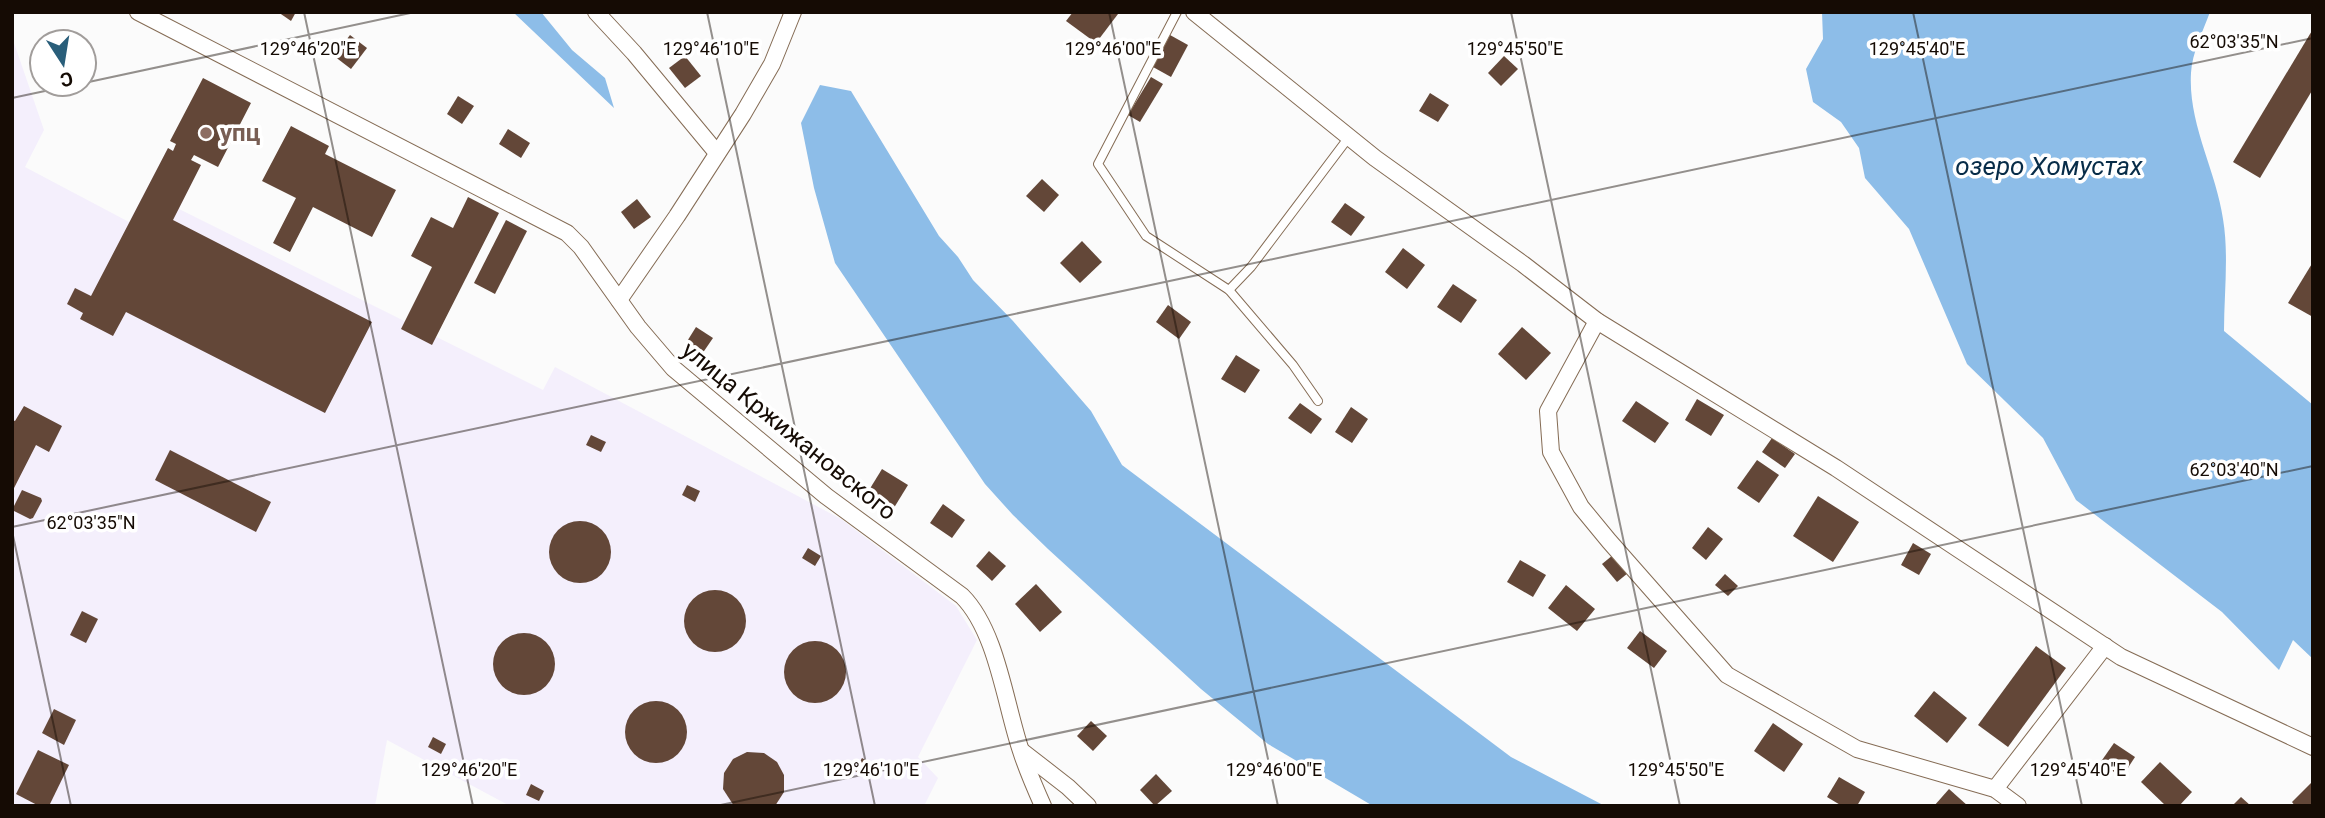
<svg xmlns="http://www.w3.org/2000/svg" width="2325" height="818" viewBox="0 0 2325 818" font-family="Roboto,sans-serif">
<rect width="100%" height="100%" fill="#fbfbfb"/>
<path fill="#f4effc" d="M12 37 44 130 25 167 129 222 168 148 201 165 179 209 543 390 555 367 841 519 956 606 977 640 918 757 938 778 924 806H510L387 740 375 806H12Z"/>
<g fill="#8dbde8">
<path d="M513 12H541L572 50 605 78 614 108Z"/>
<path d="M1822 12H2210C2203 31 2192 53 2191 73 2188 124 2216 170 2223 219 2229 255 2224 294 2224 331L2313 405V659L2293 640 2279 670 2222 612 2076 500 2043 438 1967 364 1909 229 1865 178 1859 148 1841 122 1813 102 1806 69 1823 39Z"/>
<path d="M820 85 851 91 939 236 958 257 973 280 1013 321 1091 411 1122 465 1511 757 1605 806H1373L1268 744 1201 689 1048 549 1013 515 985 484 835 263 814 188 801 123Z"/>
</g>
<g fill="#634738">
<path d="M278 12H296L291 21Z"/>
<path d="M1073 12H1115L1118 14 1096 43 1066 21Z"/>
<path d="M2313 29V89L2260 178 2233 162Z"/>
<path d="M350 35 367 48 351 69 334 56Z"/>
<path d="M1170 35 1188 45 1171 77 1153 67Z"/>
<path d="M685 56 701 76 685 88 669 68Z"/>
<path d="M1504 56 1518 69 1501 86 1488 73Z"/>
<path d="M1151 77 1163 84 1140 122 1128 115Z"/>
<path d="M203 78 251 103 218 167 194 155 191 160 201 165 173 220 372 322 325 413 126 312 113 336 80 319 83 313 67 304 75 288 91 296 168 148 173 151 176 144 170 141Z"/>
<path d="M1430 93 1449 105 1438 122 1419 111Z"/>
<path d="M458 96 474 106 462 124 447 114Z"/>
<path d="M291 126 329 146 325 154 396 190 372 237 313 207 290 252 273 243 296 198 262 181Z"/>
<path d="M508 129 530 143 521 158 499 144Z"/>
<path d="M1042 179 1059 195 1044 212 1026 196Z"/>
<path d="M468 197 499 213 432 345 401 329 432 267 411 256 431 217 453 228Z"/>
<path d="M637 199 651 217 634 229 621 212Z"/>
<path d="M1345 203 1365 217 1351 236 1331 222Z"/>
<path d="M506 220 527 231 495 294 474 283Z"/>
<path d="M1082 241 1102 262 1080 283 1060 263Z"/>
<path d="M1403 248 1425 265 1407 289 1385 272Z"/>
<path d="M2313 262V317L2288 303Z"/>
<path d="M1453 284 1477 300 1461 323 1437 307Z"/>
<path d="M1168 305 1191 322 1179 339 1156 322Z"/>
<path d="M696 327 713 338 702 354 686 343Z"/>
<path d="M1522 327 1551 353 1526 380 1498 354Z"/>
<path d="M1236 355 1260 370 1245 393 1221 379Z"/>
<path d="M1697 399 1724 415 1711 436 1685 420Z"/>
<path d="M1636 401 1669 423 1655 443 1622 421Z"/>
<path d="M1300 403 1322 419 1311 434 1288 418Z"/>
<path d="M24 406 62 426 49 452 36 445 12 492V420L15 421Z"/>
<path d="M1351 407 1368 419 1352 443 1335 432Z"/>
<path d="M591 435 606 442 601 452 586 445Z"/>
<path d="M1772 438 1795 454 1785 468 1762 452Z"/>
<path d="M170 450 271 502 256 532 155 480Z"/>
<path d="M1757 460 1779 475 1759 503 1737 488Z"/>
<path d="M882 469 908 485 892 511 866 495Z"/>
<path d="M687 485 700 491 695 502 682 495Z"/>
<path d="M22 490 41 498 42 501 33 518 30 519 14 511 13 508Z"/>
<path d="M1818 496 1859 522 1833 562 1793 536Z"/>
<path d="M943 504 965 520 952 538 930 523Z"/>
<circle cx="580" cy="552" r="31"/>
<path d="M1708 527 1723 539 1706 560 1692 548Z"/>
<path d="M1913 543 1931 554 1919 575 1901 565Z"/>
<path d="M808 548 821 556 815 566 802 558Z"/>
<path d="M989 551 1006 566 992 581 976 566Z"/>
<path d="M1613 555 1628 573 1617 582 1602 564Z"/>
<path d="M1520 560 1546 575 1533 597 1507 582Z"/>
<path d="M1725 574 1738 586 1728 596 1715 585Z"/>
<path d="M1036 584 1062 612 1040 632 1015 604Z"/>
<path d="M1566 585 1595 609 1577 631 1548 608Z"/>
<circle cx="715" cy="621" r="31"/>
<path d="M82 611 98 619 86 643 70 635Z"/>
<path d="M1640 631 1667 651 1654 668 1627 648Z"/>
<circle cx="524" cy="664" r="31"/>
<circle cx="815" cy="672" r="31"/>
<path d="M2036 646 2066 668 2008 747 1978 725Z"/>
<path d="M1934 691 1967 718 1947 743 1914 716Z"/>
<circle cx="656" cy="732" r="31"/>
<path d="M54 709 76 720 64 745 42 733Z"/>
<path d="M1091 721 1107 736 1093 751 1077 736Z"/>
<path d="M1773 723 1803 744 1784 772 1754 751Z"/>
<path d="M433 737 446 744 441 754 428 747Z"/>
<path d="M2114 743 2135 757 2122 777 2100 763Z"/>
<path d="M38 750 69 765 49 806H39L16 794Z"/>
<path d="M747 752 764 753 777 762 784 775V792L775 806H734L723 789 724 773 733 759Z"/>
<path d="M862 758 872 764 865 777 855 771Z"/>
<path d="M2160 762 2192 792 2179 806H2166L2141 782Z"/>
<path d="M1156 774 1172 791 1155 806 1140 790Z"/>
<path d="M1839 777 1865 792 1857 806H1842L1827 797Z"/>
<path d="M2313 781V806H2295L2292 802Z"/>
<path d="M531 784 544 791 539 801 526 795Z"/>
<path d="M1949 789 1968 806H1934Z"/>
<path d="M2241 797 2251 806H2232Z"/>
</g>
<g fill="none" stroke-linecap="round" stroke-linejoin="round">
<defs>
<g id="lane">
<path d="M1177 12 1098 164 1146 236 1229 290 1293 365 1318 401"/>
<path d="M1229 290 1251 267 1349 137"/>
</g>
<g id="street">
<path d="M138 12 567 233 581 247 638 327 673 368 826 496 962 596C997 631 1005 704 1021 751 1027 770 1035 788 1043 806"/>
<path d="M596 12 634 53 717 153"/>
<path d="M1194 12 1375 158 1523 264 1597 321 1836 468 2121 657 2313 747"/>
<path d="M619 300 677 216 743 114 772 64 793 12"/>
<path d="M1597 321 1548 411 1551 452 1581 507 1609 541 1727 675 1857 749 1995 789 2018 806"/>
<path d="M1023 752 1068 787 1088 806"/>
<path d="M1995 789 2105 646"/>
</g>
</defs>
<use href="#lane" stroke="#856c55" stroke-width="10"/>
<use href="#street" stroke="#856c55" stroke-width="18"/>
<use href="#lane" stroke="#fff" stroke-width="8"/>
<use href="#street" stroke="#fff" stroke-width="16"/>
</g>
<path fill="none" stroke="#150b04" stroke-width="2" stroke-opacity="0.45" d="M304 12 473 806M707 12 875 806M1109 12 1278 806M1511 12 1680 806M1913 12 2082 806M84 83 415 12M12 98 78 84M12 527 2313 38M12 531 71 806M716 806 2313 466"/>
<circle fill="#8d6e63" stroke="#fff" stroke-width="2.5" cx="206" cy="133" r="7"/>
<g text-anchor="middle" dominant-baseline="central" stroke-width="7" stroke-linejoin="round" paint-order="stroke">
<g font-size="24" font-weight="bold" fill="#785e54" stroke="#fff" text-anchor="start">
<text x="220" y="133">упц</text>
</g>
<g font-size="24" fill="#150b04" stroke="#fff">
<text transform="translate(789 431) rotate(39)">улица Кржижановского</text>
</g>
<g font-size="26" font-style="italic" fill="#072c48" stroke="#fff">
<text x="2049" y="166">озеро Хомустах</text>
</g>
</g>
<g font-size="18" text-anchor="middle" fill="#150b04" stroke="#fff" stroke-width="7" stroke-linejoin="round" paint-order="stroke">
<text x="2234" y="48">62°03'35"N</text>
<text x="308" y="55">129°46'20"E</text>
<text x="711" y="55">129°46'10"E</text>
<text x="1113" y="55">129°46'00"E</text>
<text x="1515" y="55">129°45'50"E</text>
<text x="1917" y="55">129°45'40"E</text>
<text x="2234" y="476">62°03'40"N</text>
<text x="91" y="529">62°03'35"N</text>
<text x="469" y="776">129°46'20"E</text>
<text x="871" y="776">129°46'10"E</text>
<text x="1274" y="776">129°46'00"E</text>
<text x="1676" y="776">129°45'50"E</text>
<text x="2078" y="776">129°45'40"E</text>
</g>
<rect width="2325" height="818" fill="none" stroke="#150b04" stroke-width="28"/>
<g transform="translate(63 63) rotate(168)"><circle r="33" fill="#ffffff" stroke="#a19d9b" stroke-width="2"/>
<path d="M0-5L12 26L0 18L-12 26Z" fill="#295e7a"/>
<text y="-10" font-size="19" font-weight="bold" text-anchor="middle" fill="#150b04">С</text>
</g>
</svg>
